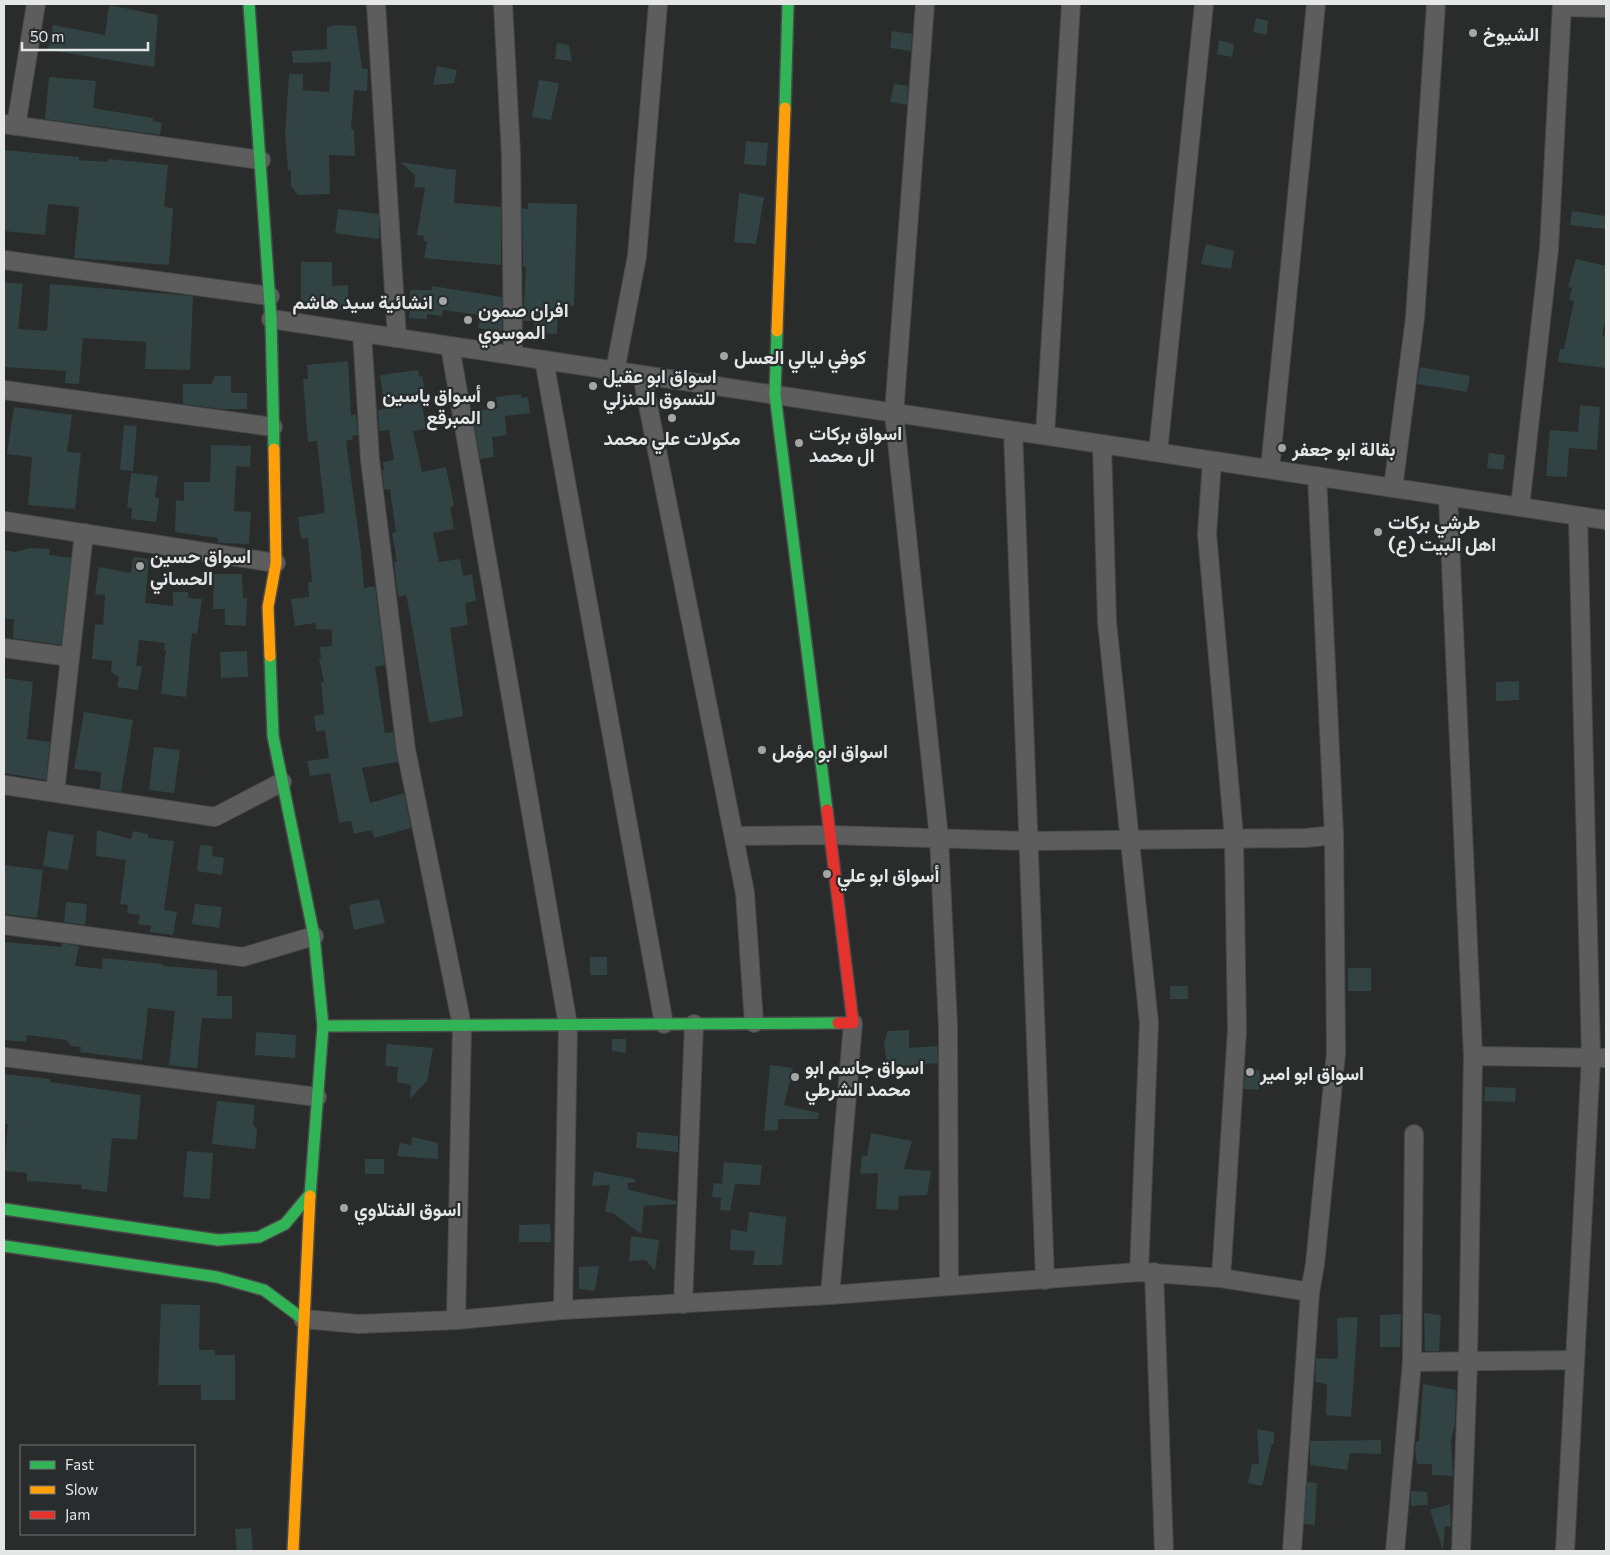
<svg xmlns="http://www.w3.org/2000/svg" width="1610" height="1555" viewBox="0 0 1610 1555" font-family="Commissioner,Vazirmatn,sans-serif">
<rect width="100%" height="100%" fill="#2a2b2b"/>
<g fill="#314343">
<path d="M109 5 158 15 154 67 48 50 53 25 105 35Z"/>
<path d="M1256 18 1268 21 1267 35 1253 32Z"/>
<path d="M337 25 356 26 362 68 368 69 367 91 354 90 351 129 354 130 355 156 329 155 330 194 298 195 291 186V170H288L285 133 289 74H303V90L329 92 331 62 293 63 292 51 327 49V27Z"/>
<path d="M892 31 912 34 911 51 890 48Z"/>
<path d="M1219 40 1234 44 1232 57 1217 54Z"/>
<path d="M557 43 569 45 572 61 555 59Z"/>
<path d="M437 66 457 70 454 83 433 85Z"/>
<path d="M49 77 96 81 93 108 153 118V121L162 123 160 135 45 119Z"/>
<path d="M539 80 559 83 551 120 532 117Z"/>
<path d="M894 84 908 86 907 105 890 102Z"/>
<path d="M746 141 768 143 766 166 744 164Z"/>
<path d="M4 150 79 157V160L107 162 108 159 168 165 164 207 173 208 169 265 74 258 79 207 48 204 45 235 4 231Z"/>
<path d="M400 162 456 170 454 203 501 207V265L424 258 427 241H423L424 236 417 235 425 188 414 187 415 175Z"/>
<path d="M739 193 764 197 756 244 734 242Z"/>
<path d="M528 203 577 204 574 306 558 305 557 334 534 333V321H523L526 267H523L522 208 528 209Z"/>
<path d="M338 209 379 214V239L335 233Z"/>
<path d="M1572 211 1606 216V229L1570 225Z"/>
<path d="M1206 244 1234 251 1231 269 1201 264Z"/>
<path d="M1576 259 1606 266V317L1602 335 1606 336V368L1558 362 1560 349H1564L1574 301 1569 300 1572 288 1568 287Z"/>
<path d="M301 262H332V286L348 285V310L330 311V303H301Z"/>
<path d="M4 282 23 284 18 329 47 331 50 284 193 296 190 370 145 369 146 342 83 338 79 384 65 383 66 371 4 367Z"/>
<path d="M432 286 502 297V332L478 328 480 315 443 310 442 316 427 314V319L409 318 410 290H432Z"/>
<path d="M348 361 351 415 356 414 358 435 352 436 353 439 346 441 361 552 364 588 375 586 385 665 375 667 385 733 393 732 398 762 362 768 370 803 404 793 411 828 374 838 372 830 354 834 351 821 339 823 330 773 310 776 307 761 329 758 325 730 316 732 314 716 324 714 321 682H324L319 658H321L320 647 332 646V630L316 629 315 623 295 626 291 599 309 597 308 582H312L308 538 301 539 298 517 325 513 317 441 308 442 303 379H308L307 365Z"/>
<path d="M1420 367 1470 376 1467 392 1417 384Z"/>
<path d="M418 370 419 377 422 376 424 387 420 389 426 429 413 431 422 472 446 467 454 506 450 507 454 529 433 533 439 562 460 559 463 576 472 574 476 601 465 603 468 625 450 628 463 716 429 723 408 604 406 595 398 597 394 562H397L392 533 396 532 390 490 384 489 382 470H384L383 462 394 460 389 430 379 431 378 410 385 409 380 375Z"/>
<path d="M215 376H231V393H247V409H221L183 404V384H211Z"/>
<path d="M521 394V398L528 397 530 413 505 416 507 435 492 437 494 457 480 459 472 411 498 408 496 397Z"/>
<path d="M1580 405 1600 407 1597 450 1569 448 1567 477 1546 476 1550 430 1578 432Z"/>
<path d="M14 407 72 415 67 452 81 453 75 509 28 505 32 457 7 454Z"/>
<path d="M124 425 137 426 133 471 120 470Z"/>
<path d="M211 445 251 446 250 467 236 466 234 511 251 512 249 544 218 543V538L175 532 176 500 184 501V482H210Z"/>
<path d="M1489 453 1505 455 1503 470 1487 468Z"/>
<path d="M131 473 158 476 155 498H159L156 522 131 519 132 508 127 507Z"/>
<path d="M30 548 50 549 49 555 71 558 61 645 13 638 14 619H4V550L15 552Z"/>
<path d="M133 557 149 559 145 603 173 606V592H188V598L202 599 197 634 192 633 186 697 161 694 166 650H164L165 643 139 640 136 666H142L138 690 117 687 119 677 111 672 112 661 92 659 95 624 103 625 105 595 95 594 99 567 131 573Z"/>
<path d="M214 574H242L243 598H247L246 626 225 625V609H213Z"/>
<path d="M247 651 248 677 221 678 220 652Z"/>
<path d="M4 678 33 682 27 739 50 742 46 780 4 773Z"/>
<path d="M1519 681V700L1496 701V682Z"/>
<path d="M84 712 133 720 121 792 100 789 101 772 74 769Z"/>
<path d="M154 747 180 750 174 793 149 790Z"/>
<path d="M97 830 131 839 133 831 148 834V838L174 841 164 910 177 912 173 935 150 932 151 926 138 924 140 915 127 913 128 905 120 904 126 860 96 856Z"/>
<path d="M48 831 74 835 68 870 43 866Z"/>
<path d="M200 845 213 846 212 856 224 858 222 875 197 871Z"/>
<path d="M4 865 43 870 37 918 4 914Z"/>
<path d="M379 899 385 923 354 930 349 905Z"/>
<path d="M66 902 87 904 85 925 64 922Z"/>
<path d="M195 904 222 907 219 928 192 924Z"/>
<path d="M4 942 62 947V943L79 946 75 966 102 969 103 958 163 964V966L217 970V996H232V1019L202 1018 197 1068 169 1065 175 1011 148 1008 142 1060 80 1052 81 1047 72 1046 66 1040 27 1035 26 1042 4 1040Z"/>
<rect x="590" y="957" width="17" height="18"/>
<rect x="1348" y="968" width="23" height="23"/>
<rect x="1170" y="986" width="18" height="13"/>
<path d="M909 1030V1048L937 1046 938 1063 887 1067 884 1042 888 1031Z"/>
<path d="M256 1032 296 1035 295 1058 255 1055Z"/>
<path d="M612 1039H626V1053L612 1051Z"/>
<path d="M387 1044 433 1048 427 1081 410 1099 411 1085 397 1082 398 1067 385 1066Z"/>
<path d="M770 1065 793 1068 784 1105 819 1113 818 1119H778V1130L764 1131Z"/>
<path d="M1245 1069 1260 1070 1259 1090 1244 1089Z"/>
<path d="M4 1074 50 1079V1082L141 1095 137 1140 112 1138 107 1192 81 1189 82 1185 27 1181V1173L4 1171 8 1124 4 1123Z"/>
<path d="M1485 1087 1516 1088 1515 1102 1484 1101Z"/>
<path d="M217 1101 255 1105 253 1124 257 1129 255 1149 212 1144Z"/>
<path d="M637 1132 678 1136V1152L636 1148Z"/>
<path d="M871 1133 912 1141 904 1169 931 1171 927 1195 899 1196 898 1210 876 1209 878 1173 860 1174 862 1155 867 1156Z"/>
<path d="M412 1137 438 1143V1159L397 1156 400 1143 411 1145Z"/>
<path d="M187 1151 213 1153 210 1199 183 1197Z"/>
<rect x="365" y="1159" width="19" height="15"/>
<path d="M724 1162 762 1165 760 1185 735 1184 730 1211 720 1210 721 1198 712 1197 714 1183 722 1184Z"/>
<path d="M594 1171 635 1179V1182L627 1183 629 1190 676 1201V1204L644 1206 641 1234 613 1213 605 1212 610 1185 592 1186Z"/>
<path d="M749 1212 786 1217 782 1265H753L755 1251 730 1250 731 1229 747 1232Z"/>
<path d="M550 1224 551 1242H519V1225Z"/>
<path d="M631 1236 659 1240 655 1271 646 1260 629 1261Z"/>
<path d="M599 1266 595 1291 579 1289V1267Z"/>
<path d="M161 1304 200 1305 199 1350H215V1355H235V1400H201V1385H158Z"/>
<path d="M1424 1313 1441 1315 1439 1351H1425Z"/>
<path d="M1401 1314 1400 1347H1380V1315Z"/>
<path d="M1358 1317 1351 1417 1326 1415 1327 1384 1315 1382 1316 1358 1338 1359 1337 1318Z"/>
<path d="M1423 1384 1456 1390 1455 1423 1451 1441 1453 1476 1432 1475V1464H1417L1415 1450 1416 1442 1419 1441Z"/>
<path d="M1257 1429 1274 1432V1444H1272L1262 1486 1248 1483 1252 1464H1259Z"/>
<path d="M1381 1440V1454L1350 1453 1347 1470 1310 1465V1441Z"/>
<path d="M1307 1482 1317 1483 1315 1525 1304 1524Z"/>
<path d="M1411 1491 1427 1492 1428 1505 1411 1506Z"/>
<path d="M1450 1504 1451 1527 1445 1526 1443 1551 1430 1510Z"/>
<path d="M251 1528 253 1551H237L235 1529Z"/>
</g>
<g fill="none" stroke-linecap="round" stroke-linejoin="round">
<defs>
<g id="street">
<path d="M376 4 397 338"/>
<path d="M503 4 511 155 513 355"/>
<path d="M925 4 894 413 939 838 948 1026 949 1286"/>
<path d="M1562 7 1606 8"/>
<path d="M4 124 261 160"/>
<path d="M16 126 36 4"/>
<path d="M4 260 270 296"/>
<path d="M271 319 1606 520"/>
<path d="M362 333 370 460 406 750 462 1026 456 1320"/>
<path d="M450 346 568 1025 563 1310"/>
<path d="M544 360 664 1024"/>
<path d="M615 371 637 256 658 4"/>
<path d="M642 375 745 893 754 1023"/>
<path d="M4 390 273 427"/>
<path d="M1013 431 1045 1280"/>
<path d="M1045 435 1071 4"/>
<path d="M1102 444 1107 622 1149 1023 1139 1272"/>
<path d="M1158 452 1204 4"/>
<path d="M1212 461 1207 534 1234 837 1237 1031 1221 1278"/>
<path d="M1270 469 1316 4"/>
<path d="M1393 488 1415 318 1436 4"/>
<path d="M1448 496 1473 1056 1468 1362 1461 1551"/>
<path d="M1520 507 1549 249 1562 4"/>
<path d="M4 521 276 563"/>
<path d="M4 648 70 657"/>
<path d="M4 785 215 817 282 782"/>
<path d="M55 792 84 533"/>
<path d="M734 836 830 835 1030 841 1306 838 1334 835 1317 476"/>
<path d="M4 925 243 957 314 936"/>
<path d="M1473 1056 1606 1058"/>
<path d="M4 1057 317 1097"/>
<path d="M1154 1272 1164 1551"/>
<path d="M830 1295 853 1023"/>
<path d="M683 1304 694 1024"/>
<path d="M303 1319 359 1324 456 1320 563 1310 830 1295 1139 1272 1221 1278 1310 1292"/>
<path d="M1412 1362 1575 1360"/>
<path d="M1292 1551 1310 1292 1315 1264 1336 1053 1334 835"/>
<path d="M1395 1551 1412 1362 1414 1134"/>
<path d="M1565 1551 1591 1058 1578 516"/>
</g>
<g id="fast">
<path d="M249 4 271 319 274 449"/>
<path d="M785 108 788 4"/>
<path d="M777 331 775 395 827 810"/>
<path d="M270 656 273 736 314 936 323 1026 310 1196"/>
<path d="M323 1026 838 1023"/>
<path d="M4 1209 218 1240 259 1237 285 1224 310 1194"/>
<path d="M4 1246 217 1277 264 1290 303 1319"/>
</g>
<g id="slow">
<path d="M777 331 785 108"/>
<path d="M270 656 268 607 276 563 274 449"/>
<path d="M293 1551 310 1196"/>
</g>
<path id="jam" d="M827 810 853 1023H838"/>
</defs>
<use href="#street" stroke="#484949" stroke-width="20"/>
<use href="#fast" stroke="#484949" stroke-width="14"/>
<use href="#slow" stroke="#484949" stroke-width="14"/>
<use href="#jam" stroke="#484949" stroke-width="14"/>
<use href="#street" stroke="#5d5d5d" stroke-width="18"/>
<use href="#fast" stroke="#30b455" stroke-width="11"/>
<use href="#slow" stroke="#ff9f0a" stroke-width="11"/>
<use href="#jam" stroke="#e5322d" stroke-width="11"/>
</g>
<g fill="#a4a5a5" stroke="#292c2c" stroke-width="2">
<circle cx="1473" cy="33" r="5"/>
<circle cx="443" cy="301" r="5"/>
<circle cx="468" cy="320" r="5"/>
<circle cx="724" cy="356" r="5"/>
<circle cx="593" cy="386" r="5"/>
<circle cx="491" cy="405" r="5"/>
<circle cx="672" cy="418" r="5"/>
<circle cx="799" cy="443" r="5"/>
<circle cx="1282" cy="448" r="5"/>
<circle cx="1378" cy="532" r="5"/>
<circle cx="140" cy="566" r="5"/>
<circle cx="762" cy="750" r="5"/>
<circle cx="827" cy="874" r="5"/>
<circle cx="1250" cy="1072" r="5"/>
<circle cx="795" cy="1077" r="5"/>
<circle cx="344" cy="1208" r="5"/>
</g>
<g text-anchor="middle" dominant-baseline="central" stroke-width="4.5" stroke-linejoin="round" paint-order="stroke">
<g font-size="19" font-weight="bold" fill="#e5e7e7" stroke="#292c2c" text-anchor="start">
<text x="1483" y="33">الشيوخ</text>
<text x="433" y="301" text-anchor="end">انشائية سيد هاشم</text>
<text x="478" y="309">افران صمون<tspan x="478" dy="22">الموسوي</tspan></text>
<text x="734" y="356">كوفي ليالي العسل</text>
<text x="603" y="375">اسواق ابو عقيل<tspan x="603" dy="22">للتسوق المنزلي</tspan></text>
<text x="481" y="394" text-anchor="end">أسواق ياسين<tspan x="481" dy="22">المبرقع</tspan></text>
<text x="809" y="432">اسواق بركات<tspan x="809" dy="22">ال محمد</tspan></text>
<text x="672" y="437" text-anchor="middle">مكولات علي محمد</text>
<text x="1292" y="448">بقالة ابو جعفر</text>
<text x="1388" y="521">طرشي بركات<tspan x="1388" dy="22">اهل البيت (ع)</tspan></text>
<text x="150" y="555">اسواق حسين<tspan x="150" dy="22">الحساني</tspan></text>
<text x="772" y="750">اسواق ابو مؤمل</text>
<text x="837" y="874">أسواق ابو علي</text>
<text x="805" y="1066">اسواق جاسم ابو<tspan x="805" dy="22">محمد الشرطي</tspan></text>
<text x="1260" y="1072">اسواق ابو امير</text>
<text x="354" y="1208">اسوق الفتلاوي</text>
</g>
</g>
<rect width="1610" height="1555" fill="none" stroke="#e5e7e7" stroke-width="10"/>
<rect x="20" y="1445" width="175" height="90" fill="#292c2c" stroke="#747777"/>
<rect x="30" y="1461" width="25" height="8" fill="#30b455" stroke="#747777"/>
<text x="65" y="1470" font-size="15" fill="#e5e7e7">Fast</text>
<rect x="30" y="1486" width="25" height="8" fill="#ff9f0a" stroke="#747777"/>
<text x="65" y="1495" font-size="15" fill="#e5e7e7">Slow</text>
<rect x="30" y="1511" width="25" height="8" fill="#e5322d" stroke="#747777"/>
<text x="65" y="1520" font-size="15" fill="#e5e7e7">Jam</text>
<path d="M22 42v8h126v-8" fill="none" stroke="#e5e7e7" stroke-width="2.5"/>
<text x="30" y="42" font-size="15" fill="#e5e7e7" stroke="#292c2c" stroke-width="4" paint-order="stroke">50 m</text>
</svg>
